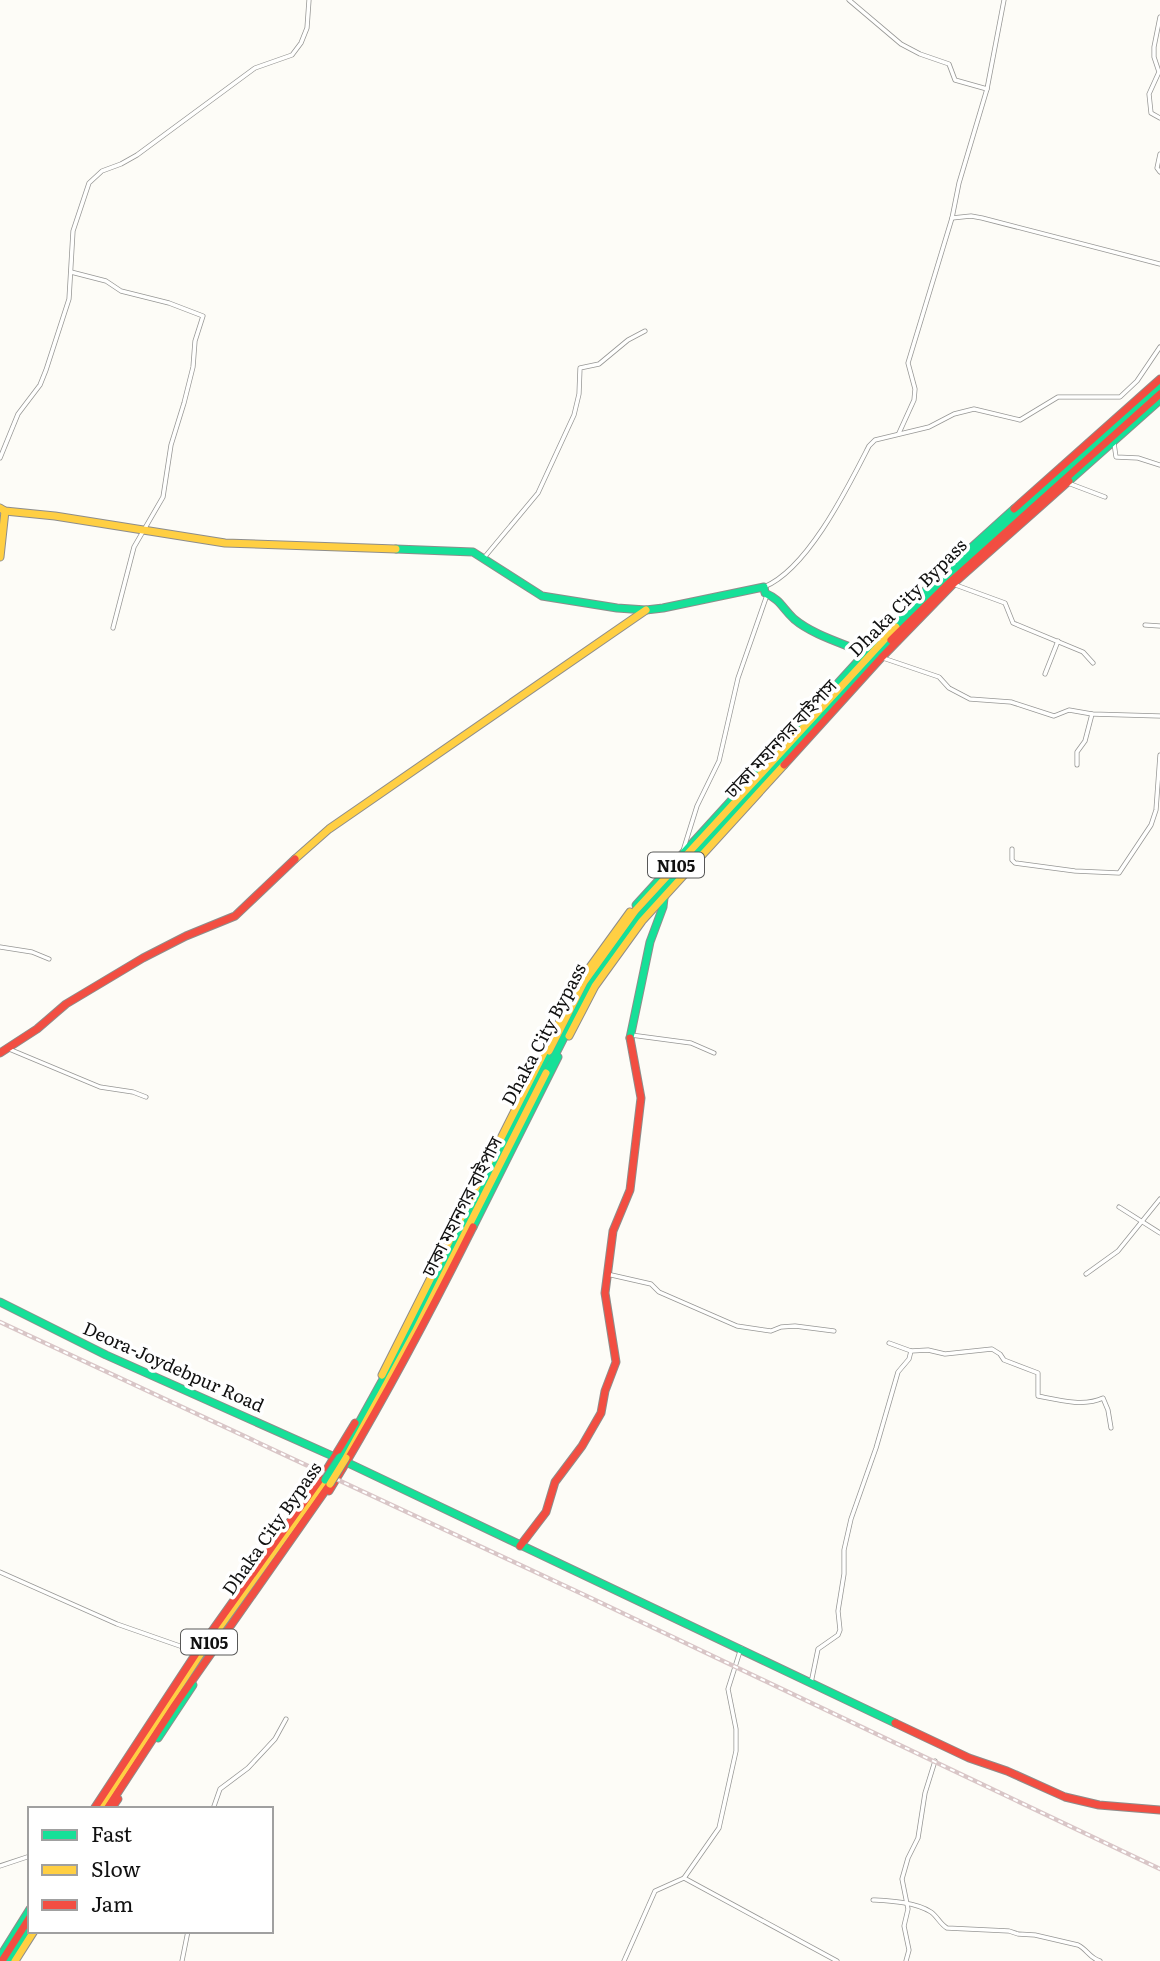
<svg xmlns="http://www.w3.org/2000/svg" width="1160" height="1961" viewBox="0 0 1160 1961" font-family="Literata,'Noto Sans Bengali',serif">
<rect width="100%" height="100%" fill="#fdfcf7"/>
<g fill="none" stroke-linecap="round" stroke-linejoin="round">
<defs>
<g id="street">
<path d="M849 0 901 44 920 54 949 64 955 80 987 89 1004 0"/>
<path d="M1160 17 1154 47V57L1159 72 1149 94 1151 113 1160 118"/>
<path d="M1160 154 1157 168 1160 172"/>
<path d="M952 218 971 216 982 218 1160 264"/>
<path d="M71 272 106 281 121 291 169 303 203 316 195 341 193 367 184 403 171 445 163 497 134 547 113 628"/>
<path d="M899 433 914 400 915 389 908 363 952 218 959 183 987 89"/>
<path d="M1114 443 1116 457 1138 458 1160 465"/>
<path d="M0 458 18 414 40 385 46 370 69 299 73 231 89 183 102 171 121 164 137 155 255 68 292 55 301 43 307 28 309 0"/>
<path d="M1068 483 1105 497"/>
<path d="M483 559 538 493 574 415 579 394 580 368 599 364 628 340 645 331"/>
<path d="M953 584 1005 603 1013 623 1083 652 1093 663"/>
<path d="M764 587C808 569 848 487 869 446L875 440 929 427 954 414 974 409 1020 420 1058 397H1120L1137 381 1160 347"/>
<path d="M1145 625 1160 626"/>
<path d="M883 658 939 677 949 688 970 699 1011 702 1054 716 1069 710 1092 714 1160 716"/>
<path d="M1045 674 1058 641"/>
<path d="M1077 765V752L1085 741 1092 714"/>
<path d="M1012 849V860L1015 863 1075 871 1119 873 1151 825 1156 810 1160 755"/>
<path d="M683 851 697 806 719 761 738 678 767 595"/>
<path d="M0 947 32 952 49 959"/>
<path d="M631 1035 691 1043 714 1053"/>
<path d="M9 1049 100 1087 133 1092 146 1097"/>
<path d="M1119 1207 1160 1233"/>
<path d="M607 1274 651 1284 659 1292 737 1326 771 1331 781 1327 795 1326 834 1331"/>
<path d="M1086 1274 1118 1251 1160 1199"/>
<path d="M889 1343 911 1351 928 1350 945 1354 992 1349 1000 1354 1004 1360 1038 1373V1396C1058 1400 1084 1407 1103 1398L1108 1410 1111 1428"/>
<path d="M0 1572 117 1624 197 1652"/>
<path d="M811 1683 818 1649 838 1635 840 1630 838 1611 844 1574V1550L851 1519 876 1448 898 1372 909 1359 911 1351"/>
<path d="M213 1809 220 1789 248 1768 275 1739 286 1719"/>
<path d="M0 1866 30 1856"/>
<path d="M684 1878 837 1961"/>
<path d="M873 1900C891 1901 915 1902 931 1912 937 1916 940 1924 947 1928L1009 1931 1018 1934 1035 1935 1078 1945C1087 1949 1089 1958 1100 1961"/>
<path d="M182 1961 188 1931"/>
<path d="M624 1961 655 1891 684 1878 719 1828 736 1751V1729L728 1689 741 1648"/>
<path d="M906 1961 909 1950 904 1926 908 1909 902 1879 908 1858 918 1838 925 1793 935 1761"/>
</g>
<g id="fast">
<path d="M1069 481 1160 400"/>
<path d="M396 549 473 552 542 596 617 608 646 610 663 608 764 587 765 593C781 600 782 608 794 619 813 635 842 643 865 653"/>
<path d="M896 627 945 578 1160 385"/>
<path d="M636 905 889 627 942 574 1014 509"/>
<path d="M630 1038 650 942 663 907 664 898"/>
<path d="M546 1073 591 984 639 917 891 640"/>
<path d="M473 1227 558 1057"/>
<path d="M0 1302 106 1355 337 1458"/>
<path d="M340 1457 407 1336 549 1051"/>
<path d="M346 1462 895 1723"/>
<path d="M158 1738 193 1685"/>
<path d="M0 1957 30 1909"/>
<path d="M9 1961 30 1929"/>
</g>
<g id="slow">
<path d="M0 508 5 511 55 516 225 543 396 549"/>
<path d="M0 557 5 511"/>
<path d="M295 859 329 829 646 610"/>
<path d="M569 1036 595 986 642 921 784 765"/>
<path d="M549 1051 584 982 635 911 896 627"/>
<path d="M382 1375 580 981 630 912"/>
<path d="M346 1458 415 1332 546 1073"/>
<path d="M99 1809 201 1653 325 1480"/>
<path d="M15 1961 34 1931"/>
</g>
<g id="jam">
<path d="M1014 509 1160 379"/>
<path d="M891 640 950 582 1160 394"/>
<path d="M784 765 881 658 953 584 1069 481"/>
<path d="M0 1053 37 1029 66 1004 143 958 186 936 235 916 295 859"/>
<path d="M329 1491C381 1405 428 1317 473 1227"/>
<path d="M520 1546 546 1512 555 1482 582 1446 601 1413 605 1391 616 1362 605 1293 613 1231 630 1190 641 1098 630 1038"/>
<path d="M895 1723 969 1758 1007 1771 1065 1797 1099 1805 1160 1810"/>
<path d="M94 1809 197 1652 324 1474 355 1423"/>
<path d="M107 1809 175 1705 330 1484"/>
<path d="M111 1809 118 1799"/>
<path d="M2 1961 30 1917"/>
</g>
</defs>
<use href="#street" stroke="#979795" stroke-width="5"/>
<use href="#fast" stroke="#8e8d8b" stroke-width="9"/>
<use href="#slow" stroke="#8e8d8b" stroke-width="9"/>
<use href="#jam" stroke="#8e8d8b" stroke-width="9"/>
<use href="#street" stroke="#fffffe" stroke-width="3.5"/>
<use href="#fast" stroke="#16e098" stroke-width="7"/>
<use href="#slow" stroke="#ffcf43" stroke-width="7"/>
<use href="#jam" stroke="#f24e42" stroke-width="7"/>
<defs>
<path id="rail" d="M0 1322 593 1599 1160 1869"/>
</defs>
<use href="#rail" stroke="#d9c6c7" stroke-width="4.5"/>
<use href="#rail" stroke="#fff" stroke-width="2" stroke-dasharray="5" stroke-linecap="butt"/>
<defs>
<path id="fast-bridge" d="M325 1480 340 1457"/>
<path id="slow-bridge" d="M330 1484 346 1458"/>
</defs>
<use href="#fast-bridge" stroke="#858482" stroke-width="9" stroke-linecap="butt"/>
<use href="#slow-bridge" stroke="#858482" stroke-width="9" stroke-linecap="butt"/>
<use href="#fast-bridge" stroke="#16e098" stroke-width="7"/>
<use href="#slow-bridge" stroke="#ffcf43" stroke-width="7"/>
</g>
<g text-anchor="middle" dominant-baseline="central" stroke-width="7" stroke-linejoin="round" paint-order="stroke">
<g fill="#fff" stroke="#585858" stroke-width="2">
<rect x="648" y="852.5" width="56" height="25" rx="5"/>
<rect x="181" y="1629.5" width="56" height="25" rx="5"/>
</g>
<g font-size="16" font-weight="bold" fill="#111">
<text x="676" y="865">N105</text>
<text x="209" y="1642">N105</text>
</g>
<g font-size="18" fill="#111" stroke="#fff">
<text transform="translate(907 597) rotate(-45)">Dhaka City Bypass</text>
<text transform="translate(780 738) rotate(-47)">ঢাকা মহানগর বাইপাস</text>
<text transform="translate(543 1034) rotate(-62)">Dhaka City Bypass</text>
<text transform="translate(461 1206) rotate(-63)">ঢাকা মহানগর বাইপাস</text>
<text transform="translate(174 1366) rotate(24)">Deora-Joydebpur Road</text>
<text transform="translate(271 1528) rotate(-55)">Dhaka City Bypass</text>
</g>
</g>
<rect x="28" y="1807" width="245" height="126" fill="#ffffff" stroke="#a0a0a0" stroke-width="2"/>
<rect x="42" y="1830" width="35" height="10" fill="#16e098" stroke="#a0a0a0" stroke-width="2"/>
<text x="91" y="1842" font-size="21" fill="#111111">Fast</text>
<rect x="42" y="1865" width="35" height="10" fill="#ffcf43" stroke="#a0a0a0" stroke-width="2"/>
<text x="91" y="1877" font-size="21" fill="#111111">Slow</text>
<rect x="42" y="1900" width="35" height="10" fill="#f24e42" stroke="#a0a0a0" stroke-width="2"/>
<text x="91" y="1912" font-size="21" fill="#111111">Jam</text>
</svg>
